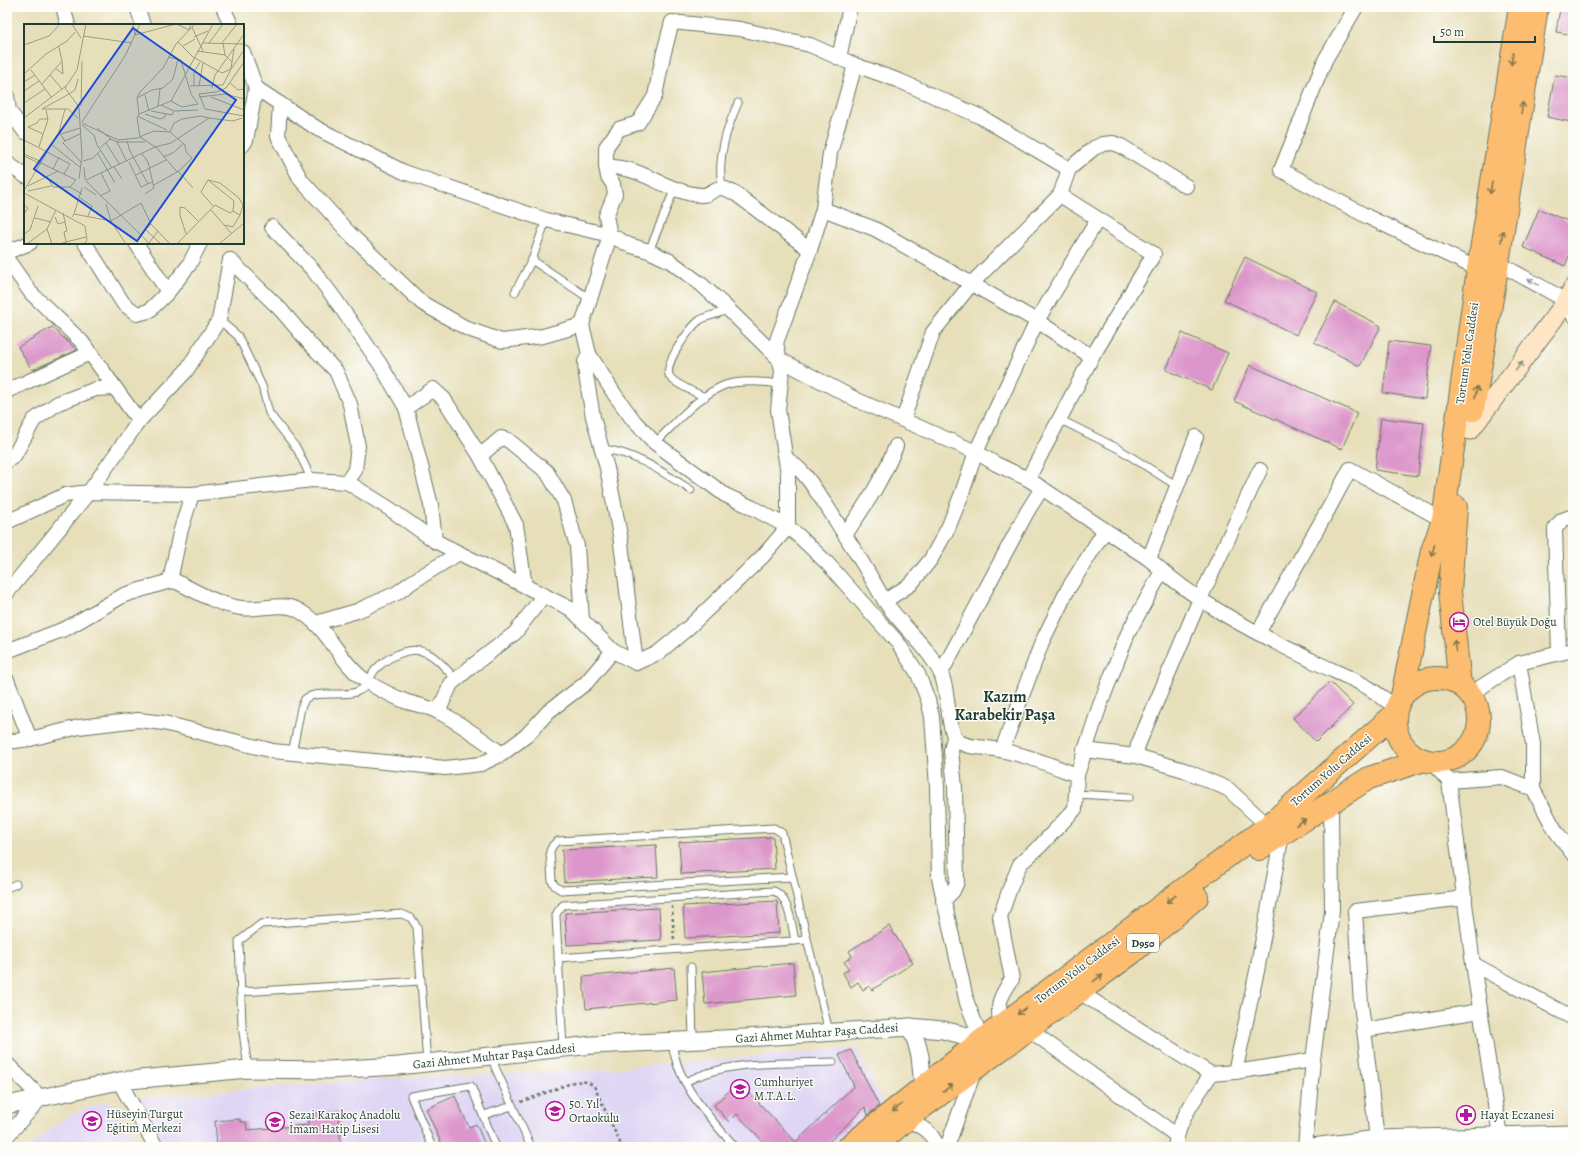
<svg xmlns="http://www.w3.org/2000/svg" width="1580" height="1154" viewBox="0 0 1580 1154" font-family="Alegreya,serif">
<rect width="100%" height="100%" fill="#fdfcf7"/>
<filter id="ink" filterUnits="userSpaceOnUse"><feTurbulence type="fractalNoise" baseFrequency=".025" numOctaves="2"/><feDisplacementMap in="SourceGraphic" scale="8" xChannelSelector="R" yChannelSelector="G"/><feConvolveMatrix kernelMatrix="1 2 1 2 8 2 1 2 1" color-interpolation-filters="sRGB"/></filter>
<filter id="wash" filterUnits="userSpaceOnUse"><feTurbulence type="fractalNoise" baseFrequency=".012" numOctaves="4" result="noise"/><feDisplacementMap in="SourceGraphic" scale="16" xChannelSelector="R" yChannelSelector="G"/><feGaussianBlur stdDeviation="0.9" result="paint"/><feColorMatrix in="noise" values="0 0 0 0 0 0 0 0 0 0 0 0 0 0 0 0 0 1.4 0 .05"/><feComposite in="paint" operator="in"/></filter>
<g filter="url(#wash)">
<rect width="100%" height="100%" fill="#e7dfba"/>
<g fill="#dfd5f5">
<path d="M856 1048 886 1108 830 1147H166L138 1098 380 1079 595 1070Z"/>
<path d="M111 1101 140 1147H29L54 1126 68 1116 86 1108Z"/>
</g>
<g id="blocks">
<g fill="#dc96cb">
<path d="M1560 9 1573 12V35L1556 32Z"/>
<path d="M1555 75 1573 78V112L1571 122 1547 117Z"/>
<path d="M1539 209 1573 223V246L1565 266 1523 247Z"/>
<path d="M1245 257 1317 292 1296 335 1224 300Z"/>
<path d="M1335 302 1381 326 1360 366 1314 342Z"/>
<path d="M52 327 77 350 32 370 18 347Z"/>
<path d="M1182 333 1228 353 1212 390 1166 370Z"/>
<path d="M1389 341 1431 346 1425 399 1383 393Z"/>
<path d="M1250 365 1357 413 1342 449 1234 401Z"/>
<path d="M1381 418 1424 423 1418 476 1375 470Z"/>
<path d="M1330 682 1353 705 1316 742 1293 718Z"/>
<path d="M773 837 775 869 681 874 679 842Z"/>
<path d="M656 845 658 877 564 882 562 850Z"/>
<path d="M777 901 779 933 685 938 683 906Z"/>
<path d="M659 908 661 940 567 945 565 913Z"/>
<path d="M889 926 913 963 872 990 869 986 863 990 858 982 851 987 843 973 849 969 844 962 852 956 849 951Z"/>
<path d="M793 963 796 995 705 1004 702 972Z"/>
<path d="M674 968 677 1000 586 1009 583 977Z"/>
<path d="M851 1050 879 1106 868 1115 865 1107 824 1147H768L737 1114 729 1122 714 1105 739 1082 796 1142 854 1086 839 1055Z"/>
<path d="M455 1096 469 1127 476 1124 486 1147H443L426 1109Z"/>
<path d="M338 1112 341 1147H217L215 1121 240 1119V1122H246L247 1130 308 1125V1117H313V1113Z"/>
</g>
</g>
</g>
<g filter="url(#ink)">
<use href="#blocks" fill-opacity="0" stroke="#657663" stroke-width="1"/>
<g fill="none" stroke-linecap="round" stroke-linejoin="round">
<defs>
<g id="service">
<path d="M722 188C717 158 726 130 738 103"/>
<path d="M649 251 675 188"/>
<path d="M532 260 590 299"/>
<path d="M515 292 532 260 546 220"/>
<path d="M219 320 238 336 262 386 269 413 297 449 312 480"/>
<path d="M705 397C696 393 675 384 670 377 662 365 690 327 700 320 709 314 720 315 728 309"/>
<path d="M1059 419 1119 449 1177 486"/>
<path d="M655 443C676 423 697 396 725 385 739 380 765 382 780 384"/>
<path d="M602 449C634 452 664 473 691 490"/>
<path d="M292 754 301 708 305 699C316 690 341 697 356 692 371 686 367 680 375 670 387 657 410 645 427 653 437 657 449 672 456 680"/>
<path d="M1077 794 1129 797"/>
<path d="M792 877 561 890 555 886 552 881 550 851 553 845 558 841 774 828 782 833 829 1032"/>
<path d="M7 888 16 884"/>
<path d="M558 958 807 940"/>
<path d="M691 967 693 1040"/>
<path d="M241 992 421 981"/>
<path d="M672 1041C676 1084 708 1115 735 1147"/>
<path d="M563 1048 556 915 558 911 563 905 774 891C789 896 792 927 795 941"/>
<path d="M493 1056 495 1067 531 1147"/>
<path d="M248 1068 242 1025 239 941 261 924 402 914 411 918 417 927 427 1063"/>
<path d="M685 1082C730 1059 784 1064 833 1062"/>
<path d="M484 1115 512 1106"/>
<path d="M432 1147 411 1096 471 1086 496 1147"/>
</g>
<g id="minor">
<path d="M63 7 68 25"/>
<path d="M137 7 143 25"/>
<path d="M223 7 231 25"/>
<path d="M1356 7 1325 60 1281 170 1368 217 1478 269 1498 263 1567 301 1573 315"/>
<path d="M243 52 256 88 318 129 404 172 546 220 610 235 629 245 649 251 670 261 702 285 728 309 779 359 857 400 976 452 996 464 1028 479 1149 559C1196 603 1254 632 1311 660 1330 670 1351 677 1369 688 1378 694 1387 701 1396 707"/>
<path d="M839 58 850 7"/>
<path d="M855 65 900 81 981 117 1069 169"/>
<path d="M7 95 9 111 25 132"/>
<path d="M280 104 278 136 301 180 349 233 422 303 468 329 502 341 543 336 582 325"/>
<path d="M243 145 246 140 256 88"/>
<path d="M7 163 25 176"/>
<path d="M606 166C614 167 623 168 630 170 654 177 674 193 701 195 709 196 714 188 721 188 726 188 731 192 736 194L810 250"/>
<path d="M823 209 875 229 1037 321 1092 357"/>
<path d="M272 227 313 270 335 299 380 364 406 408 431 505 435 541"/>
<path d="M85 243 123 303 137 314 149 311 168 292 189 265 200 243"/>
<path d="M136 243 168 292"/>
<path d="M7 252 30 243"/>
<path d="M7 259 31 293 82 342 139 421"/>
<path d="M230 260 281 310 310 344 336 371 350 404 358 446 355 470 347 482"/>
<path d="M589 354 585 362 586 375 593 417 607 468 620 535 636 663"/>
<path d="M7 391 90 353"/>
<path d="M406 408 433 389 444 399 480 456 516 525 525 586"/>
<path d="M903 420 933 332 972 283 1060 195 1069 169 1094 148 1103 144 1113 143 1121 146 1186 186"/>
<path d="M480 456 501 438 508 440 547 472 564 501 577 546 582 620"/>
<path d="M787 459C806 472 813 487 826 505 838 524 851 544 863 564 871 577 878 590 886 603 903 627 927 646 940 672 950 690 946 731 958 741 966 747 978 747 987 748 1019 752 1048 764 1077 775"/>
<path d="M7 461 14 456 34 420 58 403 96 389 115 388"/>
<path d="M1028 479 1092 357 1154 254 1060 195"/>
<path d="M7 522 65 495 89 492 192 494 312 480 347 482 390 509 435 541 571 609 613 651 586 683 549 711 526 736 502 754 481 764 445 768 273 751 164 723 138 720 79 727 30 739 7 742"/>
<path d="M845 535C866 504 882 481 896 446"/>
<path d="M1149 559 1196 437"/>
<path d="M170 581 180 533 192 494"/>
<path d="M7 593 89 492 139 421 186 371 219 320 230 260"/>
<path d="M885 601 911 584 931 559 948 528 961 496 976 452 1037 321 1098 219"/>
<path d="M316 623 357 611 397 593 412 582 459 553"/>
<path d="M1258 633 1329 508 1350 469 1443 520"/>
<path d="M7 651 67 628 124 595 170 581 177 582C197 592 219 605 241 608 259 611 281 601 298 610 329 627 340 665 369 683 380 690 395 697 407 702 418 705 429 707 439 712 461 724 482 739 502 754"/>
<path d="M613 651 636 663 658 653 688 628 763 556 788 527V474L778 410 782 371 776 343 810 250 823 209 830 153 855 65 810 45 740 29 672 22 663 56 655 96 638 123 619 129 606 147V166L608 177 613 184 615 194 606 216 610 235 582 325 589 354 615 395 634 421 655 443 725 495 751 507 788 527 800 537 828 564 898 643 918 674 928 700 932 717 937 787 939 878 967 1003 982 1040"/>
<path d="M1559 653 1555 529 1562 520 1573 516"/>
<path d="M941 673 1027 512 1042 488"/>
<path d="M7 680 30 739"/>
<path d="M1470 694 1519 663 1573 650"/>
<path d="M438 712 451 684 472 666 515 633 544 595"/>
<path d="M1002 750 1042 642 1068 589 1105 530"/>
<path d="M1084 750 1136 756 1184 770 1228 789 1268 826"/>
<path d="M1136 756 1138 745 1200 599 1260 470"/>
<path d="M1431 762 1449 781 1502 777 1533 789V744L1519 663"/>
<path d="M1449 781 1473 964 1500 1136"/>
<path d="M1533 789 1555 830 1573 854"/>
<path d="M943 901 953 891 957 882 955 787 951 751 954 737"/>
<path d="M1473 964 1573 1018"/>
<path d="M1079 992 1211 1074"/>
<path d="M1001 1026C996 1004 1000 997 1012 979L1000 917 1010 888 1020 864 1040 846 1075 809 1077 775 1100 705 1128 633 1162 571"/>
<path d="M1028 1029 1176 1135"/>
<path d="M1364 1030 1480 1011"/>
<path d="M7 1064 41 1098 7 1136"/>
<path d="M1235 1072 1313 1060"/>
<path d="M119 1081 156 1147"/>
<path d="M906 1120C920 1125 932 1132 938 1147"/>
<path d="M947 1147 975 1069"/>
<path d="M1175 1147C1178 1120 1197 1096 1211 1074L1235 1072 1257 971 1282 834"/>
<path d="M1305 1147 1313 1060 1332 911 1331 803"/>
<path d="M1378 1147 1361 1004 1355 911 1465 898"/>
</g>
<g id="tertiary">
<path d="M910 1027 916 1041 920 1056 923 1087"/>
<path d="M7 1105 119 1081 248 1069 327 1070 398 1066 592 1045 745 1038 910 1027 943 1030 982 1040"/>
<path d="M1312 1147 1377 1139 1573 1134"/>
</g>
<path id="secondary" d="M1470 430 1567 301 1573 288"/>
<g id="trunk">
<path d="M1473 410 1498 263 1537 7"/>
<path d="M1456 507 1450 592 1460 685"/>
<circle cx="1437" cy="720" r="42"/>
<path d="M1402 696 1432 551 1443 520 1478 269 1520 7"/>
<path d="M1259 849 1369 778 1424 760"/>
<path d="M848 1147 982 1040 1268 826 1395 714"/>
<path d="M874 1147 912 1115 1132 953 1197 897"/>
</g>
</defs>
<use href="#service" stroke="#657663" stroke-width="9"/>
<use href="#minor" stroke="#657663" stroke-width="16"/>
<use href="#tertiary" stroke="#657663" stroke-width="19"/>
<use href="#secondary" stroke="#657663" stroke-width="21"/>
<use href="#trunk" stroke="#657663" stroke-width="24"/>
<g stroke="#657663" stroke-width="2.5" stroke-dasharray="3 3" stroke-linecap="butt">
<path d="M672 906 674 941"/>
<path d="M521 1102 574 1082C582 1081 587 1081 594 1086L622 1147"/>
</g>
<use href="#service" stroke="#fff" stroke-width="7"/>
<use href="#minor" stroke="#fff" stroke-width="14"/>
<use href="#tertiary" stroke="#fff" stroke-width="17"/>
<use href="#secondary" stroke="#fee5c5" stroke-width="19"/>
<use href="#trunk" stroke="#fcbd6f" stroke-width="22"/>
</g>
<defs><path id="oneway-shaft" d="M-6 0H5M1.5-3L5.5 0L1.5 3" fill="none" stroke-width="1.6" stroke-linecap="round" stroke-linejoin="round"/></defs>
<g stroke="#82774f">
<use href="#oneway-shaft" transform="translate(1512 59) rotate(99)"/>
<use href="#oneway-shaft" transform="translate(1522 108) rotate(-82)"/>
<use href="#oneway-shaft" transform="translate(1491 188) rotate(99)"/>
<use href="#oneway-shaft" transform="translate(1502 236) rotate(-81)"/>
<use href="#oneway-shaft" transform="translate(1476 392) rotate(-80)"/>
<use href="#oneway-shaft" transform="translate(1433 550) rotate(106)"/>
<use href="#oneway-shaft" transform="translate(1455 646) rotate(-97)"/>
<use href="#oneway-shaft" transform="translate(1301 822) rotate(-33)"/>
<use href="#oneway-shaft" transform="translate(1171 899) rotate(143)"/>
<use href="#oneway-shaft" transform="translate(1098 978) rotate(-37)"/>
<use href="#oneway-shaft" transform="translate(1022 1011) rotate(144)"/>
<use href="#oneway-shaft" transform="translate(948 1088) rotate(-37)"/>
<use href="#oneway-shaft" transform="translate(897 1108) rotate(141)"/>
</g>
<use stroke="#8f9e9a" href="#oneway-shaft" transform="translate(1533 282) rotate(-151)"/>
<use stroke="#8e917c" href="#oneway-shaft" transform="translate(1519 366) rotate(-54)"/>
</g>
<defs>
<symbol id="hotel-ring" viewBox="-11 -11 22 22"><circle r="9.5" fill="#fdfcf7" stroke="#b5179e" stroke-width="1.5"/><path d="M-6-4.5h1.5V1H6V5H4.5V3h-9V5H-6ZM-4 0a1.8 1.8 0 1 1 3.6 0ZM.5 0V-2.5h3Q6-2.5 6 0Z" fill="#b5179e"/></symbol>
<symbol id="school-ring" viewBox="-11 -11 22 22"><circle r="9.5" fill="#fdfcf7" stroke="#b5179e" stroke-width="1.5"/><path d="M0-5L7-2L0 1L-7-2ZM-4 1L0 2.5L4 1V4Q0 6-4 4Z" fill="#b5179e"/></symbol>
<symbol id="pharmacy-ring" viewBox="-11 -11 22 22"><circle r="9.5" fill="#fdfcf7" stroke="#b5179e" stroke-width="1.5"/><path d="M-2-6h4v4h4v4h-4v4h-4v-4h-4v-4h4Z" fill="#b5179e"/></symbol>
</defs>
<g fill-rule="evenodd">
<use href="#hotel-ring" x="1448" y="611" width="22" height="22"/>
<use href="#school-ring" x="729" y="1078" width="22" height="22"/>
<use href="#school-ring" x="544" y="1100" width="22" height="22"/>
<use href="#pharmacy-ring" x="1455" y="1104" width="22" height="22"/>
<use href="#school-ring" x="81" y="1110" width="22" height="22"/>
<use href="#school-ring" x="264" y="1111" width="22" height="22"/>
</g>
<g text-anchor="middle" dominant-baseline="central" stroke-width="3" stroke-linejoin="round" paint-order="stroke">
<rect fill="#fdfcf7" stroke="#62766e" stroke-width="1" x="1127" y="934" width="32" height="18" rx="3"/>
<g font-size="11" font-weight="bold" fill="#1f3d34">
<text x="1143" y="943">D950</text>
</g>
<g font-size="12" fill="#1f3d34" stroke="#fdfcf7">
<text transform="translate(1467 353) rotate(-82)">Tortum Yolu Caddesi</text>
<text transform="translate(1331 770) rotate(-41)">Tortum Yolu Caddesi</text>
<text transform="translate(1077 970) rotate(-37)">Tortum Yolu Caddesi</text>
<text transform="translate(817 1033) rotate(-4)">Gazi Ahmet Muhtar Paşa Caddesi</text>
<text transform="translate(494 1056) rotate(-6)">Gazi Ahmet Muhtar Paşa Caddesi</text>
</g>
<g font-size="12" fill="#1f3d34" stroke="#fdfcf7" text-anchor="start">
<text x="1473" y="622">Otel Büyük Doğu</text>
<text x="754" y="1082">Cumhuriyet<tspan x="754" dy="14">M.T.A.L.</tspan></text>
<text x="569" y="1104">50. Yıl<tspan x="569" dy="14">Ortaokulu</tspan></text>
<text x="106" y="1114">Hüseyin Turgut<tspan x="106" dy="14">Eğitim Merkezi</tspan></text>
<text x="289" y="1115">Sezai Karakoç Anadolu<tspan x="289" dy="14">İmam Hatip Lisesi</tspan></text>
<text x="1480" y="1115">Hayat Eczanesi</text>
</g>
<g font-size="16" font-weight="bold" fill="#1f3d34" stroke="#fdfcf7">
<text x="1005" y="697">Kazım<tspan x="1005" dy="18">Karabekir Paşa</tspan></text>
</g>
</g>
<g transform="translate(24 24)">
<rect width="220" height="220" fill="#e7dfba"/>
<path fill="none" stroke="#979e84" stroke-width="1" d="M48 0 57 14M109 0 111 11 152 0M153 0 165 6 167 0M171 0 152 20 139 44 116 68 113 74 115 90 147 77 189 0M168 3 179 27M59 12 108 19M170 13 184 7M154 18 169 33 198 49 207 45 220 26M178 19 220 20M185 19 199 0M198 19 213 0M199 19 201 31M0 21 25 12 36 0M159 22 171 15M144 33 157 36 167 70 174 80M208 38 210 25M220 38 202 64 192 68 175 70 181 85 220 92M31 44 39 50 38 37M7 46 28 74M0 50 22 30 43 17 51 8M26 51 38 65M0 58 11 51M206 59 214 66 220 65M18 60 38 37 35 23M166 62 199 61 207 45 208 38 201 31 173 27M170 62V48L176 38M175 62 179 39M188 64 191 51 220 10M0 67 15 57M45 70 51 66 54 55M121 71 125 87M175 73 201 70 220 75M187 73 220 86M113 74 128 66 139 64 149 55 154 35M147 77 158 83 174 80M0 79 21 65M137 81 150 87 174 86M57 82 58 37M134 82 136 65M18 85H44L54 94M18 85 45 70M127 87 148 91 150 87M121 90 136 95 141 93V90M113 92 143 106M0 94 42 62M58 98 101 32 116 0M58 99 94 116 114 114 122 110 131 107 146 108 161 121 162 128 168 134 157 145 153 148 133 124 116 113 113 94 115 90M58 101 70 111 73 121 88 144M73 104 87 115M35 108 41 117 39 119 57 138M146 108 150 99 158 95 177 92 185 94M19 110 24 96 22 86M37 110 56 104M0 116 46 140 40 150M41 117 56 110M103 117 106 127 124 160M93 118 103 138M82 119 96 141M28 121 57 144M15 123 19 110 4 103 13 99 16 95H24M76 124 86 115 93 118H121M0 130 18 138M74 130 91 159M118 130 124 138 130 164 121 170M0 132 17 140M139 133 149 129 159 120M59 137 69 134 77 126M105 138 117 163 128 158M17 139 52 156M60 143 61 156M90 143 98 155M29 145 35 133M154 147 169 164M112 151 142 136M23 153 29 163H46M55 155 58 132 55 83 41 64 53 46 62 0M52 156 46 163 58 170M62 156 131 123 147 119 185 94 209 97 218 94M184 156 196 159 215 174 219 181 216 191 209 187M62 157 126 220M130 161 153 148M4 162 34 147M60 163 72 171M1 165 35 108 41 85M4 167 27 162M0 169 61 202 63 216 60 220M76 172 86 167 77 149M56 174 68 182 64 192M82 180 87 197 102 220M0 181 4 184 0 190M187 186 208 210M50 190 58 164M31 193 34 200 41 198M48 193 50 190 87 197 117 179 127 200M11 194 27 198M201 201 209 203 216 191M23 205 28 220M121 205 137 220M0 210 6 206 14 182M162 210 156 191V183L161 184 174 197M116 211 127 200 146 220M42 218 62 213M125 219 134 207M3 220 23 205 32 186M35 220 42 218 40 208 43 207 39 189M153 220 191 181 206 189 209 187 210 177 184 156 177 168 189 182M195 220 220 199"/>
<path fill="#1d4ed8" fill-opacity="0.15" stroke="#1d4ed8" stroke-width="2" d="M109 4 212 76 113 217 10 145Z"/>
<rect width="220" height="220" fill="none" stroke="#1f3d34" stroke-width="2"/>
</g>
<rect width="1580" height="1154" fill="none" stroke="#fdfcf7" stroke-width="24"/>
<path d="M1434 36v6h101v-6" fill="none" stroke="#1f3d34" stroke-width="2"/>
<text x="1440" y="36" font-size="12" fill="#1f3d34" stroke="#fdfcf7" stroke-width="3" paint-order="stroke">50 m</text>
</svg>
